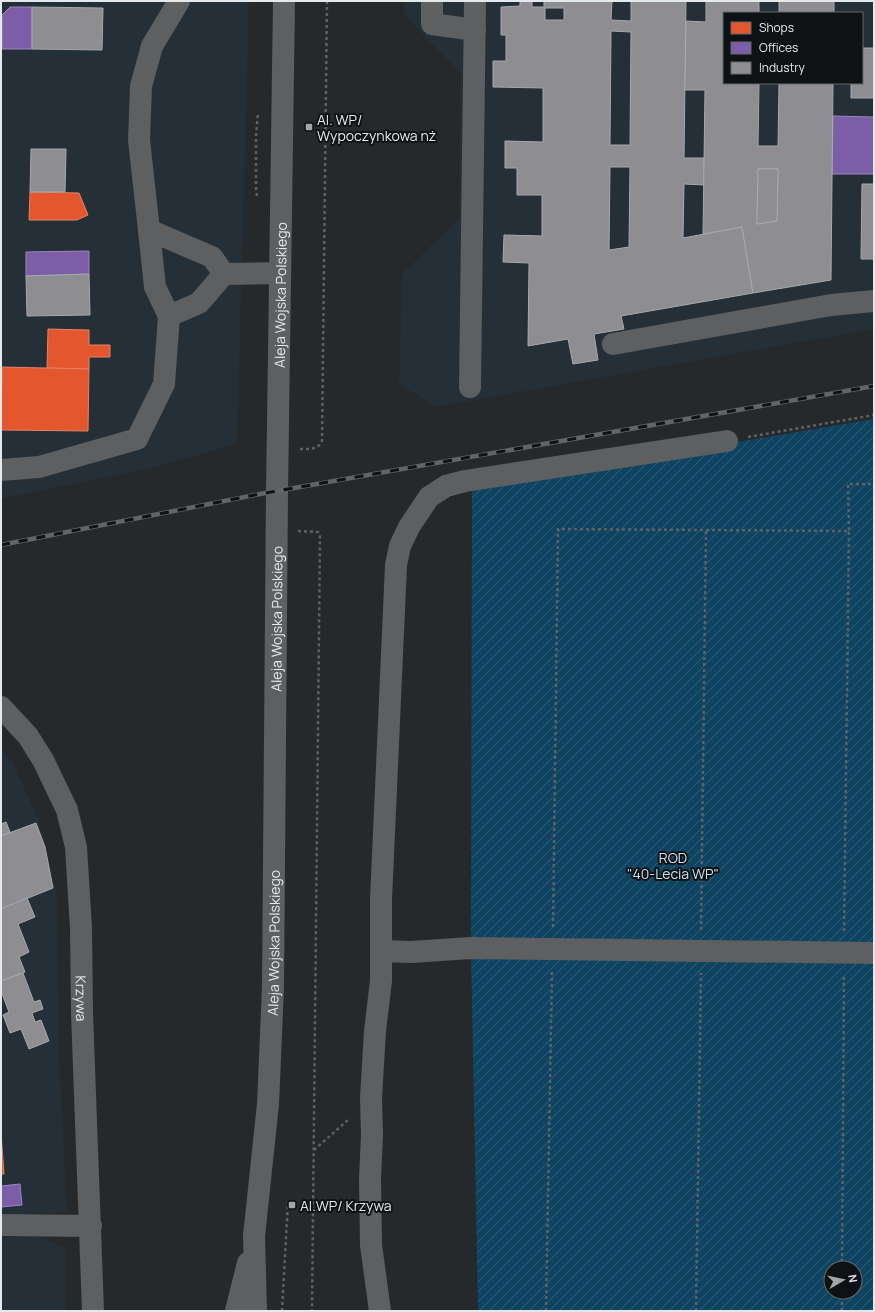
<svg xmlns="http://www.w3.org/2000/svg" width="875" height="1312" viewBox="0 0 875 1312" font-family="Manrope,sans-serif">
<defs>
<pattern id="garden-furrows" width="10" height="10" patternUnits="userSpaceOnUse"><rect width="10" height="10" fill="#0e4461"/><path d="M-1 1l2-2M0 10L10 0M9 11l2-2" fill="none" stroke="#315f78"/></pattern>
</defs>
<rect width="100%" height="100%" fill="#26292b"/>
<g fill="#242f37" fill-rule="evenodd">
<path d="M1 1H249L237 444 152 468 1 499Z"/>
<path d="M404 1H874V329L436 407 399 384 402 274 459 218 461 74 404 15ZM724 13H862V83H724Z"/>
<path d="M1 749 12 761 39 821 57 894 59 1050 67 1212 1 1215Z"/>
<path d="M37 1235 66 1248V1311H1V1238Z"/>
</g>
<path fill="url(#garden-furrows)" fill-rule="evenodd" d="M874 419V1311H478L471 948 472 487ZM831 1268H855V1292H831Z"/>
<g fill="#e4572e" stroke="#e48367">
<path d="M30 192 79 193 88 215 77 220H29Z"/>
<path d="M48 329 89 330V345H110V357H89V369L47 368Z"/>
<path d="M2 367 89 369 88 431 1 430Z"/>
<path d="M1 1133 4 1174H1Z"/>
</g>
<g fill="#7b5ea7" stroke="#9a88bc">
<path d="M10 7H32V49H2V15Z"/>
<path d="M833 116 874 117V174H832Z"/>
<path d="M89 251V274L26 276V252Z"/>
<path d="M20 1184 22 1205 1 1207V1186Z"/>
</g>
<g fill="#8d8d92" stroke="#a7a9ad" fill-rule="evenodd">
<path d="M520 1H532V7H544V1H612L611 20 631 21V1H686L684 158H704V185L684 184 683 238 742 227 753 293 621 316 624 329 594 334 598 360 573 364 568 339 528 346 529 263 503 262 504 235 542 236V195H517V168H505V141L543 142V88L493 87V61H506V35H501V7L520 6ZM545 8H564V20H545ZM611 31 631 32 630 145H610ZM610 167H630L629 247 609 250Z"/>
<path d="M706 1H759V13H724V83H759L758 146H778L779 83H833L831 280 753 293 742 227 703 234 705 90H685L686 21 706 22ZM758 169H778L777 221 757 224Z"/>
<rect x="779" y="1" width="55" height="12"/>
<path d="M32 7 103 8 102 50 32 49Z"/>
<path d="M862 48H874V98H851V83H862Z"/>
<path d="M31 149H66L65 192H30Z"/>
<path d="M758 169H778L777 221 757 224Z"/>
<path d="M862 184H874V259H861Z"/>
<path d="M89 274 90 315 27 316 26 276Z"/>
<path d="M6 822 10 832 1 836V824Z"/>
<path d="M36 823 45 847 53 888 1 909V836Z"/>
<path d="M27 898 35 917 18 924 29 952 19 957 25 972 1 981V909Z"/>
<path d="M23 973 34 1002 40 1000 43 1009 32 1013 35 1022 41 1020 49 1041 29 1049 21 1029 10 1033 3 1015 9 1012 1 991V981Z"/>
</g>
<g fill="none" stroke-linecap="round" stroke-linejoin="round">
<g stroke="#606162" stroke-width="2.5" stroke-dasharray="3 3" stroke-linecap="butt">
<path d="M257 196 256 188V136L258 113"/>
<path d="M748 437 874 415"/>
<path d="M300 449C309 449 318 450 322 441L327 1"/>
<path d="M298 531 318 532 320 535 312 1311"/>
<path d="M553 927 558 529 849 531 848 484H874"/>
<path d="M701 930 706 530"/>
<path d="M844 931 849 531"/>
<path d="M314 1150 349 1119"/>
<path d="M842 1268 844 974"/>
<path d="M282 1311 288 1202"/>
<path d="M546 1311 552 970"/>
<path d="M696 1311 701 973"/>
<path d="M842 1311V1292"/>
</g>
<g stroke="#5d5f60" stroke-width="22">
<path d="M432 1V24L475 30"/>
<path d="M149 230 139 140 141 86 152 46 179 1"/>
<path d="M224 274 212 257 149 230 155 287 169 316 199 303 224 274 280 273"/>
<path d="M613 344 831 305 874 301"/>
<path d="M470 387 475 1"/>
<path d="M1 470 39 467 137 439 164 384 169 316"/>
<path id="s1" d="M1 707 28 736 43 760 67 810 76 847 81 928 82 1013 93 1311"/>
<path d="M381 951 411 952 471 948 874 953"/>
<path d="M1 1225 91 1226"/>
<path d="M380 1311 371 1245 370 1178 372 1135 371 1098 375 1031 381 981V900L396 565 400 546 409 527 429 497 446 486 465 481 727 441"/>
</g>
<g stroke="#5d6061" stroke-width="22">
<path d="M236 1311 248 1263"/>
<path id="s2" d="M256 1311 254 1236 268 1104 273 987 277 492 284 1"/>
</g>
<defs>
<path id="rail" d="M1 545 260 494 874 386"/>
</defs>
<use href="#rail" stroke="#626466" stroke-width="4.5"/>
<use href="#rail" stroke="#0f1214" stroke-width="3" stroke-dasharray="9" stroke-linecap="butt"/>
</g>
<g fill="#a2a6a8" stroke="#0f1214" stroke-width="1.5">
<rect x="305" y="123" width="8" height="8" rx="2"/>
<rect x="288" y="1201" width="8" height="8" rx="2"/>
</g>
<g text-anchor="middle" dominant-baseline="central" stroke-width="4" stroke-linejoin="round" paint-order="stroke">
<g font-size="14" fill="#e4e9ec" stroke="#0f1214" text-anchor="start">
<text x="317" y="119">Al. WP/<tspan x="317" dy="16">Wypoczynkowa nż</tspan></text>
<text x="300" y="1205">Al.WP/ Krzywa</text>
</g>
<g font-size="14" fill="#e4e9ec" stroke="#0f1214">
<text stroke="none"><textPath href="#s2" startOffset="1017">Aleja Wojska Polskiego</textPath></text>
<text stroke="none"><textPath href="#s2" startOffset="693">Aleja Wojska Polskiego</textPath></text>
<text stroke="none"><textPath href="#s2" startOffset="369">Aleja Wojska Polskiego</textPath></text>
<text stroke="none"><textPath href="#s1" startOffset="313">Krzywa</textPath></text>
</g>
<g font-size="14" fill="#cae0ef" stroke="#0f1214">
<text x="673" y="857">ROD<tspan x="673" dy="16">"40-Lecia WP"</tspan></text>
</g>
</g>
<rect width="875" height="1312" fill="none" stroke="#e4e9ec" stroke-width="4"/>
<rect x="723" y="12" width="140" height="72" fill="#0f1214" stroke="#64686a"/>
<rect x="731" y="22" width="20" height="12" fill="#e4572e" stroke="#64686a"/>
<text x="759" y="32" font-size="12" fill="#e4e9ec">Shops</text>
<rect x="731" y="42" width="20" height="12" fill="#7b5ea7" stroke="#64686a"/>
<text x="759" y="52" font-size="12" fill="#e4e9ec">Offices</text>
<rect x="731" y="62" width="20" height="12" fill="#8d8d92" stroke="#64686a"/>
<text x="759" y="72" font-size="12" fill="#e4e9ec">Industry</text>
<g transform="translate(843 1280) rotate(81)"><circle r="19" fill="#0f1214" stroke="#64686a"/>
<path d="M0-3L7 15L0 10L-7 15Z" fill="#a2a6a8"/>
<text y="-6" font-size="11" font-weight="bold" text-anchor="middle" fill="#e4e9ec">N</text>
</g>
</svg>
